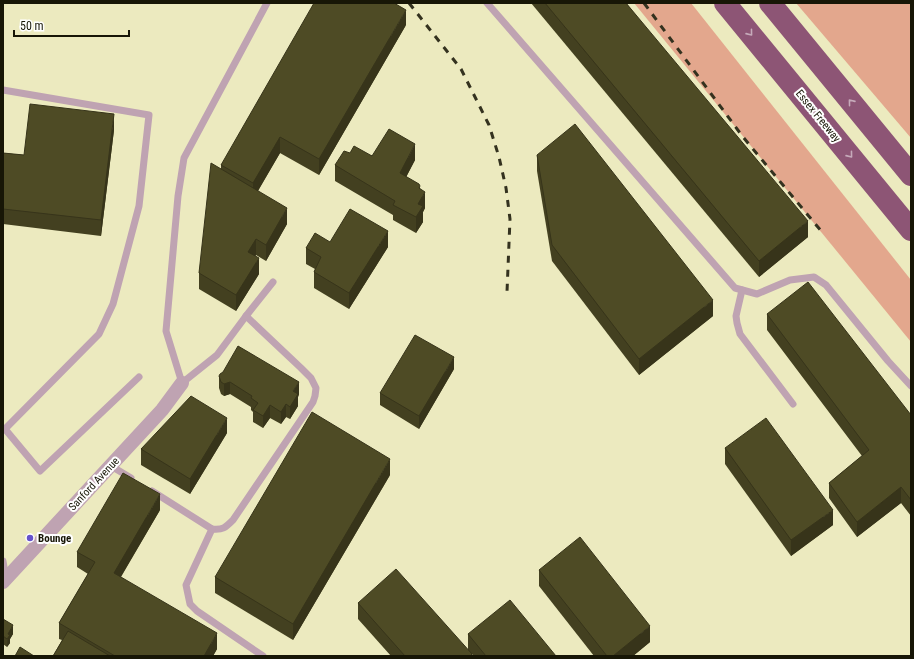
<svg xmlns="http://www.w3.org/2000/svg" width="914" height="659" viewBox="0 0 914 659" font-family="'Roboto Condensed',sans-serif">
<rect width="100%" height="100%" fill="#eceabf"/>
<g fill="#e3a78d">
<path d="M634 3H691L911 280V342Z"/>
<path d="M796 3H911V138Z"/>
</g>
<g fill="none" stroke-linecap="round" stroke-linejoin="round">
<g stroke="#bfa3b2" stroke-width="7">
<path d="M267 3 184 158 178 196 166 331 182 383 217 355 246 316 273 282"/>
<path d="M487 3 735 288 757 294 790 280 814 277 826 285 888 361 911 386"/>
<path d="M3 90 149 115 139 206 113 304 99 334 5 429"/>
<path d="M742 290 736 316 737 323 740 334 793 404"/>
<path d="M3 429H5L40 471 139 377"/>
<path d="M111 466 131 478"/>
<path d="M152 491 212 529C223 530 225 528 233 520L313 402 315 396 316 388 311 378 301 368 246 316"/>
<path d="M212 529 186 585 190 604 197 611 263 656"/>
<path d="M3 561 6 579"/>
</g>
<path stroke="#bfa3b2" stroke-width="14" d="M3 582 162 410 182 383"/>
<g stroke="#8d5575" stroke-width="22">
<path d="M725 3 911 230"/>
<path d="M770 3 911 175"/>
</g>
<g stroke="#34321f" stroke-width="3" stroke-dasharray="7 7" stroke-linecap="butt">
<path d="M409 3 461 69 489 125 499 157 506 188 510 219 507 292"/>
<path d="M644 3 743 137 822 232"/>
</g>
</g>
<g fill="#434020">
<path d="M531 3H626L808 237 759 277Z"/>
<path d="M406 25 319 175 280 153 258 191 287 224 266 261 256 255 255 256 259 274 236 311 199 289V273L221 169V165Z"/>
<path d="M114 130 101 236 3 224V153L24 155Z"/>
<path d="M350 153 415 160 406 177 420 188 425 208 423 212V222L416 233 393 220V215L335 181V165Z"/>
<path d="M537 155 713 316 639 375 552 261 537 171Z"/>
<path d="M330 242 388 247 349 309 314 288V272L315 269 306 264V248Z"/>
<path d="M767 314 911 415V516L901 503 857 537 829 498V483L862 456 767 330Z"/>
<path d="M454 369 419 429 380 405V393Z"/>
<path d="M219 376 299 394 298 397V406L290 419 286 417 281 424 270 418 263 428 253 422V412L251 410V407L230 394 224 396 221 394 219 388Z"/>
<path d="M227 433 190 494 141 465V449Z"/>
<path d="M725 448 833 525 791 556 725 464Z"/>
<path d="M390 475 293 640 215 593V577Z"/>
<path d="M160 510 121 577 217 649 213 656H53L62 640 59 639V623L88 574 77 567V552Z"/>
<path d="M539 570 650 642 633 656H594L539 586Z"/>
<path d="M358 603 468 650V634L556 656H473L472 654V656H391L358 619Z"/>
<path d="M3 619 13 634 10 639V643L7 647 3 644Z"/>
</g>
<g fill="#37341a">
<path d="M406 10V25L319 175V159Z"/>
<path d="M114 114V130L101 236V220Z"/>
<path d="M280 137V153L253 199V183Z"/>
<path d="M415 144V160L400 189V173Z"/>
<path d="M420 186V201L425 192V208L423 212V222L416 233V217L419 188Z"/>
<path d="M287 208V224L266 261V245Z"/>
<path d="M808 221V237L759 277V261Z"/>
<path d="M388 231V247L349 309V293Z"/>
<path d="M256 239V255L248 268V252Z"/>
<path d="M259 258V274L236 311V295Z"/>
<path d="M713 300V316L639 375V359Z"/>
<path d="M454 357V369L419 429V416Z"/>
<path d="M230 382V394L224 396V384Z"/>
<path d="M299 382V394L298 397V406L290 419V407L293 391Z"/>
<path d="M286 404V417L281 424V412Z"/>
<path d="M270 405V418L263 428V416Z"/>
<path d="M227 418V433L190 494V479Z"/>
<path d="M390 459V475L293 640V624Z"/>
<path d="M901 487V503L857 537V522Z"/>
<path d="M160 494V510L114 588V573Z"/>
<path d="M833 510V525L791 556V540Z"/>
<path d="M13 625V634L10 639V643L7 647 8 634Z"/>
<path d="M650 626V642L633 656H613Z"/>
<path d="M217 633V649L213 656H204Z"/>
</g>
<g fill="#4e4b25" stroke="#37341a">
<path d="M314 3H394L406 10 319 159 280 137 253 183 221 165Z"/>
<path d="M545 3H626L808 221 759 261Z"/>
<path d="M30 104 114 114 101 220 3 209V153L24 155Z"/>
<path d="M575 124 713 300 639 359 552 245 537 155Z"/>
<path d="M389 129 415 144 400 173 419 184 420 186 419 188 425 192 418 204 423 206 416 217 393 205 395 201 335 165 344 151 350 153 354 146 372 156Z"/>
<path d="M211 163 287 208 266 245 256 239 248 252 259 258 236 295 199 273Z"/>
<path d="M350 209 388 231 349 293 314 272 321 257 306 248 315 233 330 242Z"/>
<path d="M808 282 911 415V500L901 487 857 522 829 483 869 450 767 314Z"/>
<path d="M415 335 454 357 419 416 380 393Z"/>
<path d="M238 346 299 382 293 391 298 394 290 407 286 404 281 412 270 405 263 416 253 410 258 403 251 398 252 396 230 382 224 384 221 382 219 376 220 374 223 372Z"/>
<path d="M191 396 227 418 190 479 141 449Z"/>
<path d="M312 412 390 459 293 624 215 577Z"/>
<path d="M766 418 833 510 791 540 725 448Z"/>
<path d="M123 473 160 494 114 573 217 633 204 656H115L59 623 95 562 77 552Z"/>
<path d="M580 537 650 626 613 656H607L539 570Z"/>
<path d="M396 569 472 654 470 656H405L358 603Z"/>
<path d="M510 600 556 656H486L468 634Z"/>
<path d="M3 619 13 625 8 634 10 635 7 639 3 636Z"/>
<path d="M68 631 110 656H53Z"/>
<path d="M20 647 34 656H15Z"/>
</g>
<defs><path id="oneway-chevron" d="M-2-3.5L2.5 0L-2 3.5" fill="none" stroke-width="1.6" stroke-linecap="round" stroke-linejoin="round"/></defs>
<g stroke="#c6aaba">
<use href="#oneway-chevron" transform="translate(750 33) rotate(51)"/>
<use href="#oneway-chevron" transform="translate(851 102) rotate(-129)"/>
<use href="#oneway-chevron" transform="translate(850 155) rotate(51)"/>
</g>
<circle fill="#6552cb" stroke="#fff" stroke-width="1.5" cx="30" cy="538" r="4"/>
<g text-anchor="middle" dominant-baseline="central" stroke-width="4" stroke-linejoin="round" paint-order="stroke">
<g font-size="11" fill="#171606" stroke="#fff">
<text transform="translate(818 116) rotate(51)">Essex Freeway</text>
<text transform="translate(94 484) rotate(-47)">Sanford Avenue</text>
</g>
<g font-size="11" font-weight="bold" fill="#171606" stroke="#fff" text-anchor="start">
<text x="38" y="538">Bounge</text>
</g>
</g>
<rect width="914" height="659" fill="none" stroke="#171606" stroke-width="8"/>
<path d="M14 30v6h115v-6" fill="none" stroke="#171606" stroke-width="2"/>
<text x="20" y="30" font-size="12" fill="#171606" stroke="#ffffff" stroke-width="3" paint-order="stroke">50 m</text>
</svg>
